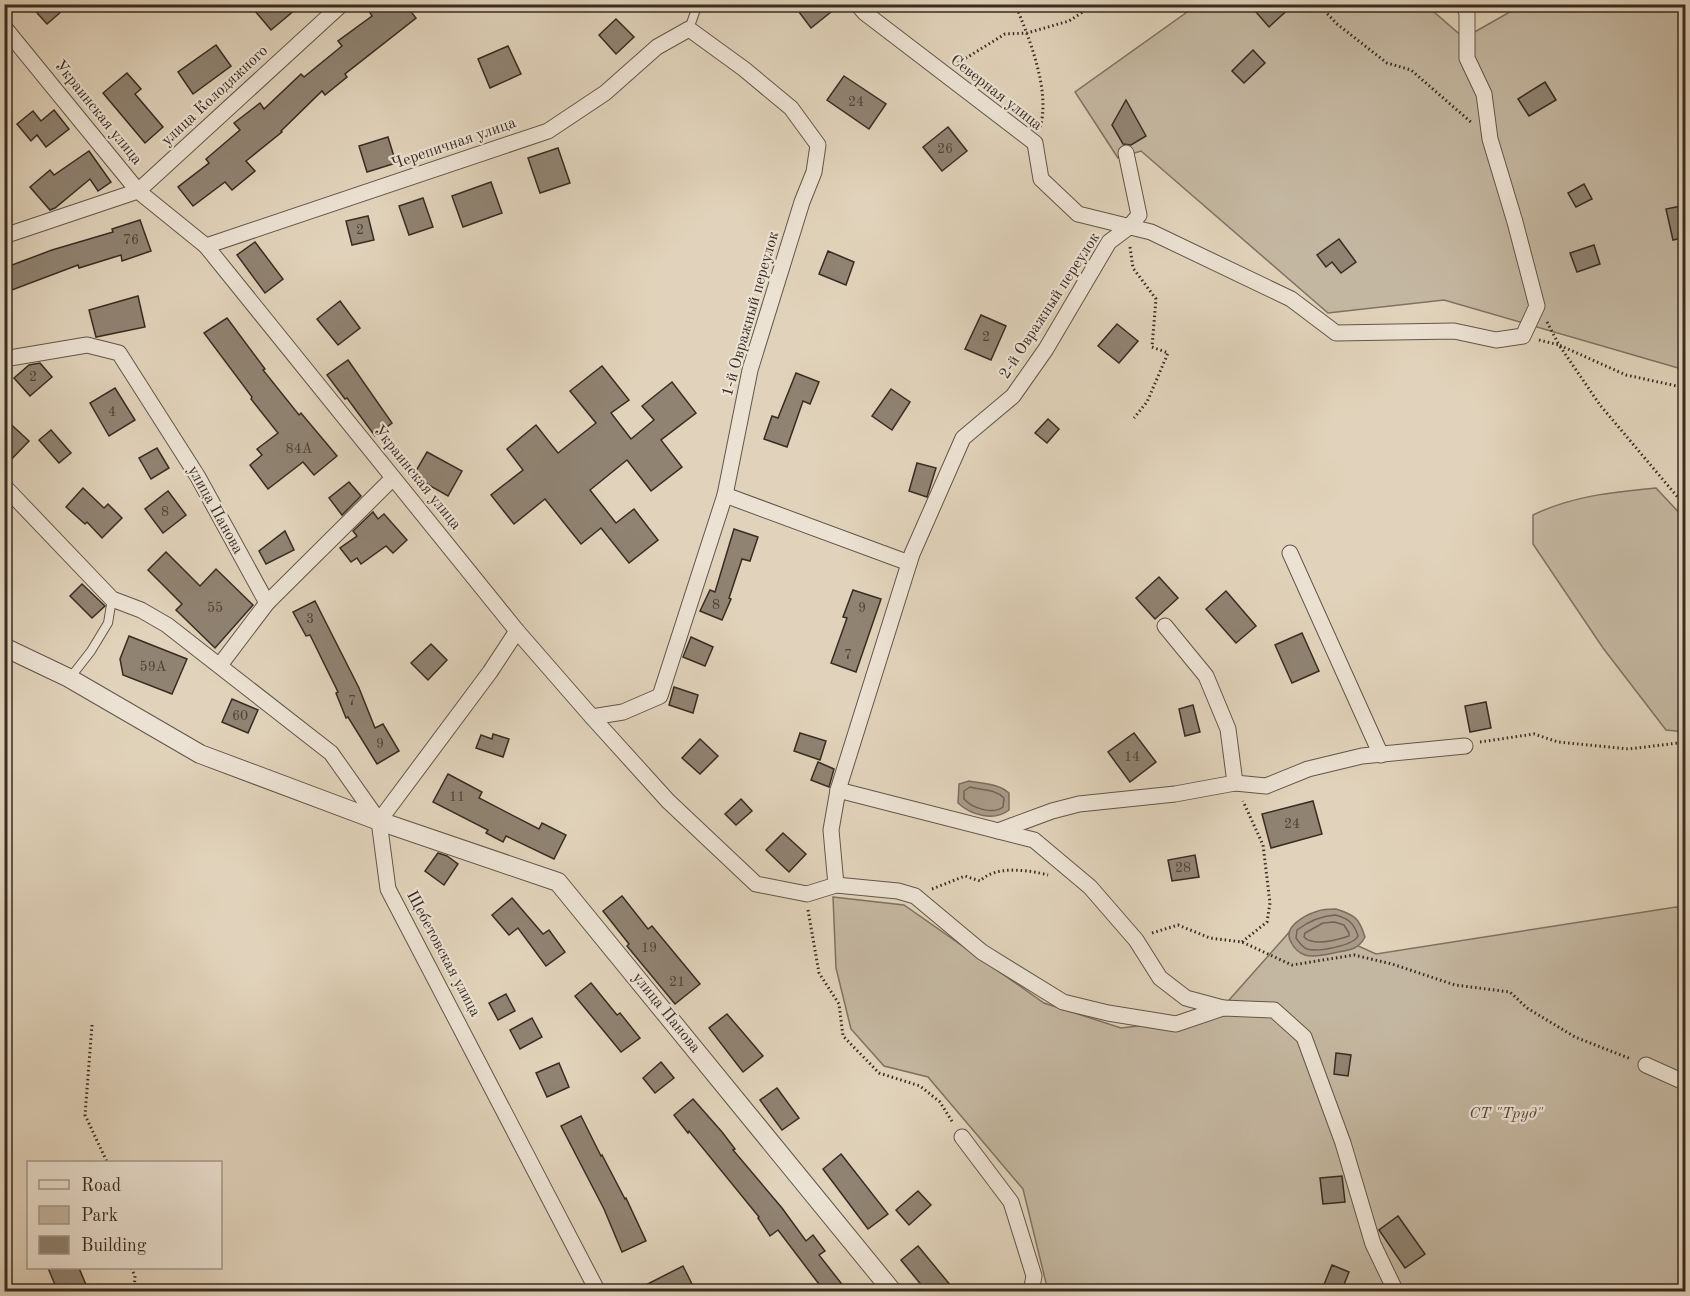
<svg xmlns="http://www.w3.org/2000/svg" width="1690" height="1296" viewBox="0 0 1690 1296" font-family="'Old Standard TT',serif">
<rect width="100%" height="100%" fill="#e1d3bb"/>
<filter id="stains"><feTurbulence type="fractalNoise" baseFrequency=".00333" numOctaves="4"/><feColorMatrix values="0 0 0 0 .2 0 0 0 0 .09 0 0 0 0 .02 0 0 0 .5 -.17"/></filter>
<radialGradient id="worn" r=".72"><stop offset=".6" stop-color="#630" stop-opacity="0"/><stop offset="1" stop-color="#630" stop-opacity=".3"/></radialGradient>
<g fill="#c4b7a1" stroke="#7e7262" stroke-width="1.5">
<path d="M1197 5H1426L1464 38 1522 5H1685V370L1444 300 1328 313 1141 151 1118 158 1075 92Z"/>
<path d="M1656 488 1685 519V732L1666 730 1603 648 1533 544V515C1572 496 1613 492 1656 488Z"/>
<path d="M833 897 904 905 1044 1003 1121 1028 1214 1017 1300 920 1376 954 1676 907 1685 908V1291H1048L1023 1189 928 1077 884 1066 851 1029 836 968Z"/>
</g>
<g fill="#a89a87" stroke="#7b6e5f" stroke-width="1.5">
<path d="M969 781C983 784 998 783 1009 793V810C994 822 971 815 958 803L959 784Z"/>
<path d="M1336 909C1355 915 1359 918 1365 937 1359 949 1350 950 1338 952 1328 954 1315 958 1305 955 1299 953 1294 948 1291 942 1282 927 1305 915 1318 911 1323 909 1330 909 1336 909Z"/>
</g>
<g fill="none" stroke-linecap="round" stroke-linejoin="round">
<g stroke="#706355" stroke-width="1.5">
<path d="M970 787C982 790 995 789 1004 798L1003 807C993 815 972 808 964 799V791Z"/>
<path d="M1335 915C1348 918 1354 923 1358 936 1353 946 1318 952 1307 949 1302 947 1299 942 1296 938L1297 930C1309 921 1320 916 1335 915Z"/>
<path d="M1334 922 1344 925 1349 933V936C1337 940 1314 947 1304 937L1305 933 1323 923Z"/>
</g>
</g>
<g fill="#908372" stroke="#382c23" stroke-width="1.5">
<path d="M29 4H70L47 24Z"/>
<path d="M263 4H302L271 30 255 11Z"/>
<path d="M377 4H405L416 18 345 74 347 77 325 95 322 91 281 131 282 132 246 161 255 171 232 190 225 182 193 206 178 187 209 163 206 159 240 130 234 123 260 103 264 109 301 74 304 77 342 46 338 41 372 16 369 11Z"/>
<path d="M793 4H841L811 28Z"/>
<path d="M1249 4H1294L1269 27Z"/>
<path d="M616 19 634 37 616 54 599 35Z"/>
<path d="M216 45 231 66 193 94 178 72Z"/>
<path d="M508 46 521 74 490 88 478 59Z"/>
<path d="M1253 50 1265 63 1244 83 1232 71Z"/>
<path d="M127 73 141 89 135 94 163 127 145 143 103 93Z"/>
<path d="M844 76 886 104 869 129 827 100Z"/>
<path d="M1545 82 1556 100 1529 116 1518 99Z"/>
<path d="M1126 100 1146 136 1131 145 1123 144 1112 125Z"/>
<path d="M54 110 69 129 46 147 37 135 31 141 17 124 33 111 41 121Z"/>
<path d="M948 127 967 151 942 171 923 147Z"/>
<path d="M388 137 396 163 367 172 359 146Z"/>
<path d="M558 148 570 183 540 193 528 158Z"/>
<path d="M89 151 111 182 98 191 90 179 55 208 50 210 30 187 50 170 54 175Z"/>
<path d="M491 182 502 213 463 227 452 196Z"/>
<path d="M1584 184 1592 199 1576 207 1568 193Z"/>
<path d="M423 198 433 227 409 235 399 206Z"/>
<path d="M1686 205V237L1673 240 1666 209Z"/>
<path d="M368 216 374 240 352 245 346 221Z"/>
<path d="M140 220 151 251 122 261 121 255 79 268 78 265 4 293V268L52 250 113 232 112 229Z"/>
<path d="M1339 239 1356 262 1341 273 1332 262 1326 267 1317 255Z"/>
<path d="M255 242 283 279 265 293 237 255Z"/>
<path d="M1594 245 1600 264 1577 272 1570 253Z"/>
<path d="M828 251 854 262 846 285 819 274Z"/>
<path d="M138 296 145 327 96 337 89 310Z"/>
<path d="M340 301 360 328 338 345 317 319Z"/>
<path d="M981 315 1006 326 991 360 965 349Z"/>
<path d="M227 318 265 369 263 370 299 415 301 413 337 456 314 475 303 462 268 489 250 465 262 455 257 449 278 433 251 399 252 397 204 333Z"/>
<path d="M1117 324 1138 341 1119 363 1098 346Z"/>
<path d="M348 360 392 423 375 436 347 398 345 399 327 375Z"/>
<path d="M40 363 52 377 30 396 14 378 29 365Z"/>
<path d="M602 366 629 400 611 413 631 439 654 420 642 406 672 382 696 413 661 440 682 467 651 491 627 460 590 490 616 523 634 509 658 540 629 563 601 528 581 544 545 499 514 524 491 495 523 470 507 449 536 425 558 453 596 423 570 391Z"/>
<path d="M796 373 819 382 810 404 803 401 787 447 764 439 772 416 778 418Z"/>
<path d="M115 388 135 420 109 436 90 403Z"/>
<path d="M891 389 910 402 892 430 872 416Z"/>
<path d="M4 418 29 441 4 467Z"/>
<path d="M1048 419 1059 429 1047 443 1035 433Z"/>
<path d="M51 430 71 453 59 463 39 440Z"/>
<path d="M157 448 169 468 151 479 139 458Z"/>
<path d="M427 452 462 471 448 496 413 476Z"/>
<path d="M917 463 936 468 927 497 909 491Z"/>
<path d="M349 482 361 496 342 515 329 498Z"/>
<path d="M83 488 104 508 108 504 122 518 102 538 87 522 85 524 66 507Z"/>
<path d="M168 491 186 515 163 533 145 509Z"/>
<path d="M373 512 378 519 384 514 407 540 393 553 386 546 361 564 357 558 351 562 340 548 357 536 353 531Z"/>
<path d="M734 529 758 537 750 561 742 559 729 598 731 599 722 620 700 611 710 590 715 592Z"/>
<path d="M285 531 294 550 266 564 259 551Z"/>
<path d="M166 552 200 586 216 569 253 605 215 648 176 610 182 604 148 570Z"/>
<path d="M1159 577 1178 598 1155 619 1136 598Z"/>
<path d="M82 584 105 606 92 618 70 596Z"/>
<path d="M853 590 881 599 856 672 831 663 847 618 843 617Z"/>
<path d="M1226 591 1256 626 1236 643 1206 609Z"/>
<path d="M315 601 359 688 375 728 383 724 399 751 377 764 348 717 346 718 336 693 338 692 310 635 306 636 293 612Z"/>
<path d="M1302 633 1319 671 1292 683 1275 645Z"/>
<path d="M129 636 187 659 172 694 123 675 120 659Z"/>
<path d="M691 637 713 647 705 666 683 657Z"/>
<path d="M431 644 447 660 428 680 411 663Z"/>
<path d="M674 687 698 695 693 713 669 705Z"/>
<path d="M232 699 258 710 248 733 222 722Z"/>
<path d="M1486 702 1491 728 1470 732 1465 706Z"/>
<path d="M1193 705 1200 732 1185 736 1179 709Z"/>
<path d="M800 733 826 741 820 760 794 751Z"/>
<path d="M1134 733 1156 762 1130 782 1108 752Z"/>
<path d="M493 734 509 739 503 757 476 748 481 735 492 739Z"/>
<path d="M700 739 718 756 700 774 682 758Z"/>
<path d="M818 762 834 769 829 787 811 780Z"/>
<path d="M448 774 482 792 479 798 539 829 542 823 566 835 554 859 506 836 503 842 486 833 488 830 433 802Z"/>
<path d="M741 799 752 811 736 825 725 814Z"/>
<path d="M1313 801 1322 834 1271 848 1262 814Z"/>
<path d="M783 833 806 854 789 872 766 850Z"/>
<path d="M438 853 447 856 458 864 444 885 425 871Z"/>
<path d="M1195 855 1199 877 1172 881 1168 860Z"/>
<path d="M622 896 648 929 652 926 700 984 675 1004 627 946 629 944 603 911Z"/>
<path d="M512 898 543 934 549 930 565 952 546 966 518 928 509 935 492 915Z"/>
<path d="M591 983 617 1015 620 1013 640 1038 621 1052 575 996Z"/>
<path d="M506 994 515 1011 498 1020 489 1003Z"/>
<path d="M727 1014 763 1056 743 1072 709 1028Z"/>
<path d="M532 1018 542 1037 520 1049 510 1030Z"/>
<path d="M1336 1053 1351 1055 1348 1076 1334 1074Z"/>
<path d="M661 1062 674 1078 655 1093 643 1078Z"/>
<path d="M559 1063 569 1087 547 1097 536 1073Z"/>
<path d="M777 1088 799 1118 782 1130 760 1100Z"/>
<path d="M693 1099 722 1132 735 1149 733 1150 782 1208 806 1241 813 1235 825 1251 819 1255 848 1292H825L778 1230 770 1236 758 1218 759 1217 689 1131 688 1133 674 1115Z"/>
<path d="M581 1116 601 1156 602 1155 625 1199 626 1198 646 1241 622 1252 604 1209 561 1126Z"/>
<path d="M841 1154 888 1214 868 1229 823 1169Z"/>
<path d="M1342 1176 1345 1202 1323 1204 1320 1178Z"/>
<path d="M918 1191 931 1205 909 1225 896 1210Z"/>
<path d="M1398 1216 1425 1254 1405 1268 1379 1230Z"/>
<path d="M918 1246 956 1292H927L901 1260Z"/>
<path d="M1332 1265 1349 1272 1341 1292H1334L1323 1287Z"/>
<path d="M683 1266 696 1292H632Z"/>
<path d="M48 1268H79L89 1292H58Z"/>
</g>
<g fill="none" stroke-linecap="round" stroke-linejoin="round">
<defs>
<g id="service">
<path d="M689 29 695 12 694 4"/>
<path d="M70 678 91 651 108 623 112 599"/>
</g>
<g id="minor">
<path d="M857 4 865 13 1035 143 1041 179 1078 214 1151 232 1291 299 1336 333 1454 331 1496 340 1523 336 1537 306 1515 222 1490 139 1484 94 1467 58V13L1463 4"/>
<path d="M4 27 138 191 206 246 517 631 592 717 668 801 756 884 807 894 836 885 898 891 915 896 982 952 1063 1002 1108 1013 1176 1024 1223 1008 1274 1010 1304 1037 1343 1143 1373 1244 1396 1292"/>
<path d="M4 236 138 191 342 4"/>
<path d="M206 246 548 131 605 93 657 47 689 29 744 69 791 108 818 145 814 172 802 202 750 370 725 495 660 696 623 712 592 717"/>
<path d="M4 359 87 345 119 353 198 477 267 603 220 665"/>
<path d="M4 486 112 599 141 610 167 625 331 753 379 821 388 889 598 1292"/>
<path d="M725 495 909 563"/>
<path d="M1290 553 1381 755"/>
<path d="M267 603 393 478"/>
<path d="M1165 626 1206 676 1228 729 1235 783"/>
<path d="M838 790 1034 840 1090 887 1136 940 1160 978 1186 998 1223 1008"/>
<path d="M379 821 490 672 517 631"/>
<path d="M998 831 1052 811 1079 804 1175 794 1235 783 1266 786 1308 769 1362 756 1465 746"/>
<path d="M836 885 831 830 838 790 912 554 963 438 1013 396 1046 349 1109 242 1129 227 1139 215 1126 153"/>
<path d="M1646 1065 1686 1083"/>
<path d="M962 1137 1011 1202 1034 1276 1031 1292"/>
</g>
<path id="tertiary" d="M4 647 69 678 200 754 379 821 558 882 893 1292"/>
</defs>
<use href="#service" stroke="#625649" stroke-width="10"/>
<use href="#minor" stroke="#625649" stroke-width="17"/>
<use href="#tertiary" stroke="#625649" stroke-width="20"/>
<g stroke="#382c23" stroke-width="3" stroke-dasharray="1.5 3" stroke-linecap="butt">
<path d="M1015 4C1029 37 1051 92 1040 127"/>
<path d="M1318 4 1337 24 1387 63 1411 70 1472 123"/>
<path d="M958 63 1005 34 1027 33 1069 21 1095 4"/>
<path d="M1130 247 1133 268 1156 299 1152 347 1168 353 1147 402 1134 418"/>
<path d="M1547 322 1559 345 1626 375 1686 388"/>
<path d="M1539 340 1559 345 1600 405 1686 507"/>
<path d="M1480 742 1534 734 1558 742 1629 749 1686 742"/>
<path d="M932 889 965 876 980 881C996 865 1028 870 1048 875"/>
<path d="M808 910 819 973 839 1004 843 1036 879 1073 920 1086 940 1102 953 1123"/>
<path d="M1152 933 1178 925 1210 938 1242 942 1292 965 1354 955 1392 964 1455 985 1510 992 1527 1008 1575 1037 1631 1059"/>
<path d="M1242 942 1267 922 1270 903 1263 845 1243 801"/>
<path d="M92 1025 85 1115 107 1162"/>
<path d="M131 1268 135 1276 134 1292"/>
</g>
<use href="#service" stroke="#ece2d3" stroke-width="8"/>
<use href="#minor" stroke="#ece2d3" stroke-width="15"/>
<use href="#tertiary" stroke="#ece2d3" stroke-width="18"/>
</g>
<g text-anchor="middle" dominant-baseline="central" stroke-width="4.5" stroke-linejoin="round" paint-order="stroke">
<g font-size="14" fill="#4e4237">
<text x="856" y="102">24</text>
<text x="945" y="149">26</text>
<text x="360" y="230">2</text>
<text x="131" y="240">76</text>
<text x="986" y="337">2</text>
<text x="33" y="377">2</text>
<text x="112" y="412">4</text>
<text x="299" y="449">84А</text>
<text x="165" y="512">8</text>
<text x="716" y="605">8</text>
<text x="215" y="608">55</text>
<text x="862" y="608">9</text>
<text x="310" y="619">3</text>
<text x="848" y="655">7</text>
<text x="153" y="667">59А</text>
<text x="352" y="701">7</text>
<text x="240" y="716">60</text>
<text x="380" y="744">9</text>
<text x="1132" y="757">14</text>
<text x="457" y="797">11</text>
<text x="1292" y="824">24</text>
<text x="1183" y="868">28</text>
<text x="649" y="948">19</text>
<text x="677" y="982">21</text>
</g>
<g font-size="16" fill="#382c23" stroke="#ece2d3">
<text transform="translate(996 93) rotate(38)">Северная улица</text>
<text transform="translate(215 96) rotate(-43)">улица Колодяжного</text>
<text transform="translate(98 113) rotate(51)">Украинская улица</text>
<text transform="translate(454 144) rotate(-19)">Черепичная улица</text>
<text transform="translate(1050 306) rotate(-57)">2-й Овражный переулок</text>
<text transform="translate(751 314) rotate(-74)">1-й Овражный переулок</text>
<text transform="translate(417 478) rotate(51)">Украинская улица</text>
<text transform="translate(215 510) rotate(61)">улица Панова</text>
<text transform="translate(443 954) rotate(62)">Щебетовская улица</text>
<text transform="translate(666 1013) rotate(51)">улица Панова</text>
</g>
<g font-size="16" font-style="italic" fill="#54483c" stroke="#ece2d3">
<text x="1506" y="1114">СТ "Труд"</text>
</g>
</g>
<rect width="1690" height="1296" fill="none" stroke="#e1d3bb" stroke-width="24"/>
<rect x="6" y="6" width="1678" height="1284" fill="none" stroke="#382c23" stroke-width="3"/>
<rect x="12" y="12" width="1666" height="1272" fill="none" stroke="#382c23" stroke-width="1.5"/>
<rect x="27" y="1161" width="195" height="108" fill="#ece2d3" stroke="#a4998d" stroke-width="1.5"/>
<rect x="39" y="1180" width="30" height="9" fill="#ece2d3" stroke="#a4998d" stroke-width="1.5"/>
<text x="81" y="1191" font-size="18" fill="#382c23">Road</text>
<rect x="39" y="1206" width="30" height="18" fill="#c4b7a1" stroke="#a4998d" stroke-width="1.5"/>
<text x="81" y="1221" font-size="18" fill="#382c23">Park</text>
<rect x="39" y="1236" width="30" height="18" fill="#908372" stroke="#a4998d" stroke-width="1.5"/>
<text x="81" y="1251" font-size="18" fill="#382c23">Building</text>
<rect width="100%" height="100%" filter="url(#stains)"/>
<rect width="100%" height="100%" fill="url(#worn)"/>
</svg>
